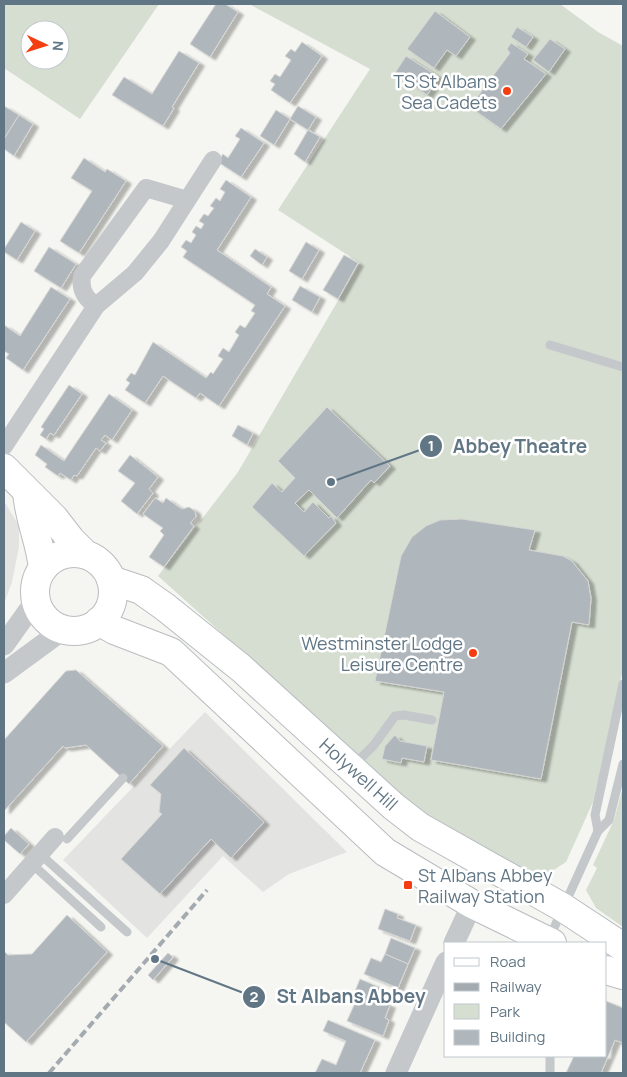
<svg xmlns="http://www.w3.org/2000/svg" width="627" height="1077" viewBox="0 0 627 1077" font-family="Manrope,sans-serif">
<defs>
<filter id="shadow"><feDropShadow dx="5.5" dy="3" stdDeviation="1" flood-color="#0004"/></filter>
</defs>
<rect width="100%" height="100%" fill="#f5f5f1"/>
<g fill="#e3e4e2">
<path d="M4 501 19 526V547L12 582 4 604Z"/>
<path d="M205 712 347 852 289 874 263 892 223 856 147 938 63 860Z"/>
</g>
<g fill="#d6ded1" fill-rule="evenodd">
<path d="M4 4H159L80 119 4 68ZM30 30H60V60H30Z"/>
<path d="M249 4H560L598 32 623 46V669L593 802 566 862 546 875 528 871 526 876 421 815 320 721 158 576 238 472 360 263 278 210 370 69Z"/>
<path d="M623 787V927L596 908 586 890 597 868 593 865 614 820Z"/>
</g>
<g fill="#b0b7bc" stroke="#d6d6d4" filter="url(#shadow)">
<path d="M216 4H225L238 12 210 57 190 44Z"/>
<path d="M435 11 470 37 456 56 447 50 434 68 407 49Z"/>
<path d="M517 27 533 37 526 47 511 37Z"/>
<path d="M550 39 565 49 549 72 533 60Z"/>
<path d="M302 42 322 56 290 103 271 90 275 84 270 81 275 74 280 77 291 60 285 56 291 49 295 52Z"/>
<path d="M511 43 528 54 524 59 546 74 501 129 470 107 510 53 507 49Z"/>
<path d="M179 51 199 63 172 107 174 108 163 126 112 95 124 77 152 94Z"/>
<path d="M406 56 439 77 427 95 395 73Z"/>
<path d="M4 106 19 115 4 139Z"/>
<path d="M298 106 316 117 308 130 290 119Z"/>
<path d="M276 110 290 119 274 145 260 136Z"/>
<path d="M19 115 33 124 14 156 4 149V139Z"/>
<path d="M241 128 264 143 241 177 218 162 223 154 228 158 240 139 235 136Z"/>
<path d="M308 130 320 137 305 162 294 154Z"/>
<path d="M84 158 105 172 107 169 126 181 79 253 60 241 92 191 71 178Z"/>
<path d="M226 180 251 197 217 250 271 287 267 294 285 306 219 406 200 393 196 398 163 376 145 403 125 390 130 383 126 380 131 373 135 375 153 342 206 378 211 372 213 374 223 359 218 356 223 348 229 352 239 335 235 332 240 325 245 328 255 313 251 311 255 305 183 257 187 251 181 247 186 240 191 243 196 235 192 232 196 226 201 229 204 224 199 221 204 214 208 216 214 208 210 206 216 198 220 201 225 192 220 189Z"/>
<path d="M21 222 35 231 17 260 4 252V249Z"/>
<path d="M306 242 319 250 302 279 289 271Z"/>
<path d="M49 247 76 264 61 288 34 271Z"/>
<path d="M255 249 267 257 262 265 250 256Z"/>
<path d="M344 255 358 263 338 299 323 290Z"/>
<path d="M300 286 320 297 312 312 292 300Z"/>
<path d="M51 287 70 299 23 370 6 358 9 354 4 351V325L20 336Z"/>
<path d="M69 385 82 394 54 435 50 433 46 439 40 435 44 429 41 427Z"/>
<path d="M109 394 132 410 112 440 105 435 101 440 106 443 100 451 96 448 77 476 74 475 71 480 60 473 58 476 45 467 47 464 35 455 41 445 64 461Z"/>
<path d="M327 407 390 466 374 483 371 480 337 518 309 490 295 503 304 512 313 502 329 518 331 516 336 523 304 556 252 507 272 483 282 492 295 478 278 461Z"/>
<path d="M238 425 253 433 247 445 232 436Z"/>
<path d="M130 455 158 477 149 489 153 493 137 514 121 501 135 483 118 471Z"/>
<path d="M155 498 163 503 166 498 182 509 189 507 195 511 196 517 190 523 194 526 164 567 149 557 164 535 160 531 163 528 143 514Z"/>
<path d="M462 519 535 530 529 550 563 556 572 561 588 581 591 598 589 625 572 622 541 779 431 760 444 692 375 681 401 556 412 537 426 526 440 520Z"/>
<path d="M76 670 163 746 129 784 86 745 65 748 63 746 4 811V740L66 671Z"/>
<path d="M395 735 400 741 427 746 424 762 402 758 401 763 382 759 385 746Z"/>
<path d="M184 748 264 822 231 858 211 839 160 894 121 859 162 814 159 812 161 794 150 785Z"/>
<path d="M11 828 29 844 20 854 4 840V836Z"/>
<path d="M385 909 398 914 397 918 416 925 410 941 378 929Z"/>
<path d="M67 915 107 952 26 1042 4 1022V951L8 955 32 954Z"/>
<path d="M391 938 415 948 408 964 385 954Z"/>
<path d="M168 953 173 957 153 980 148 975Z"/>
<path d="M385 954 408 964 398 988 364 974 371 958 381 962Z"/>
<path d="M360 979 381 988 376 999 390 1005 385 1018 389 1020 383 1036 347 1021 355 1003 351 1001Z"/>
<path d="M606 1001 623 1008V1043L615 1040 601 1073H566L574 1056H606Z"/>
<path d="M328 1020 375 1040 360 1073H315L322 1059 336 1065 346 1041 323 1031Z"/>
</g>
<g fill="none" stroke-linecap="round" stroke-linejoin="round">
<defs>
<g id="primary">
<path d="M4 468 54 518 71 540 85 554"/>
<path d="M27 492C29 519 40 541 43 568"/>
<circle cx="74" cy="592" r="39"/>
<path d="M111 580 141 590 165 607 241 668 393 806 420 827 562 907 623 947"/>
<path d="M99 621 114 630 171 652 385 852 472 904 552 943"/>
<path d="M606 970 623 975"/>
</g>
</defs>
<use href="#primary" stroke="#b9bdc0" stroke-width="30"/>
<g stroke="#c4c8cb" stroke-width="9">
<path d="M550 345 623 367"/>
<path d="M354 765 374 745 395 716 404 715 432 720"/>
<path d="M598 831 595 815 623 684"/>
<path d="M67 839 123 778"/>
<path d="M40 854 127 932"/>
<path d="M32 864 101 927"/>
<path d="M549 939 598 831 609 820 623 764"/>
<path d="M550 1056V1073"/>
</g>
<g stroke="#c4c8cb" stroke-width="18">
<path d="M96 306C85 298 80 290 82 276L146 188 187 200"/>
<path d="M4 446 96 306 135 273 161 241 213 160"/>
<path d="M4 895 55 837"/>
</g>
<g stroke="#c4c8cb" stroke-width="21">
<path d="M4 645 36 600"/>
<path d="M4 673 64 629"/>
<path d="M454 943 472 904"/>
<path d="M396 1073 446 962"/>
</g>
<use href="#primary" stroke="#fff" stroke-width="28"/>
<path stroke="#a4abb0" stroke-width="4" stroke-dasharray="8 4" stroke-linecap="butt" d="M49 1073 207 890"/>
</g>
<g fill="#f43e12" stroke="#fff" stroke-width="2">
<circle cx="507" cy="91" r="5"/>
<circle cx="473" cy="653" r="5"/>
<rect x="403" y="880" width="10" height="10" rx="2.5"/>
</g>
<g text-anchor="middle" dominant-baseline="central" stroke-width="5" stroke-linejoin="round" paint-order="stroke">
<g font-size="18" fill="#617685" stroke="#fff" text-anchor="end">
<text x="497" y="81">TS St Albans<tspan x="497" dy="21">Sea Cadets</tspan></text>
<text x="463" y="643">Westminster Lodge<tspan x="463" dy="21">Leisure Centre</tspan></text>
<text x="418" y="875" text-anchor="start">St Albans Abbey<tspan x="418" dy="21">Railway Station</tspan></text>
</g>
<g font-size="18" fill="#617685" stroke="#fff">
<text transform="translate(359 774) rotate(42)">Holywell Hill</text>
</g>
</g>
<path fill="none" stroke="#617685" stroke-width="2" d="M331 482L431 446M155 959L254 997"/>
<g fill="#617685" stroke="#fff" stroke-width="2">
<circle cx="331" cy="482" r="5"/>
<circle cx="155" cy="959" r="5"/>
<circle cx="431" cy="446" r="12"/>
<circle cx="254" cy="997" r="12"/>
</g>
<g font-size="15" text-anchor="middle" font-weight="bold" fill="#fff">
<text x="431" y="451">1</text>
<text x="254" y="1002">2</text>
</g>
<g font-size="19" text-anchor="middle" font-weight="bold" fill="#617685" stroke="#fff" stroke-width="5" stroke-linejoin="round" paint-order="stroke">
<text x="520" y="453">Abbey Theatre</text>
<text x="351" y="1003">St Albans Abbey</text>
</g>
<rect width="627" height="1077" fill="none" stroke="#617685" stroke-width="10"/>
<rect x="444" y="942" width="162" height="115" fill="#ffffff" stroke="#c0c8ce"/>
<rect x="454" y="958" width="25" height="8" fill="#ffffff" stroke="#c0c8ce"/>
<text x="490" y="967" font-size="15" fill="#617685">Road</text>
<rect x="454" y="983" width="25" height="8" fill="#a4abb0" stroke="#c0c8ce"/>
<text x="490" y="992" font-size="15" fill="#617685">Railway</text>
<rect x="454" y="1004" width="25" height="15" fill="#d6ded1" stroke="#c0c8ce"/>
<text x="490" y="1017" font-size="15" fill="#617685">Park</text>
<rect x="454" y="1030" width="25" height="15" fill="#b0b7bc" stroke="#c0c8ce"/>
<text x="490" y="1042" font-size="15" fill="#617685">Building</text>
<g transform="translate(45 45) rotate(94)"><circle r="24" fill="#ffffff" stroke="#c0c8ce"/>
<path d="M0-4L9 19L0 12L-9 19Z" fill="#f43e12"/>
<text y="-8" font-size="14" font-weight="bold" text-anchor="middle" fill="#617685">N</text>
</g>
</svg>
